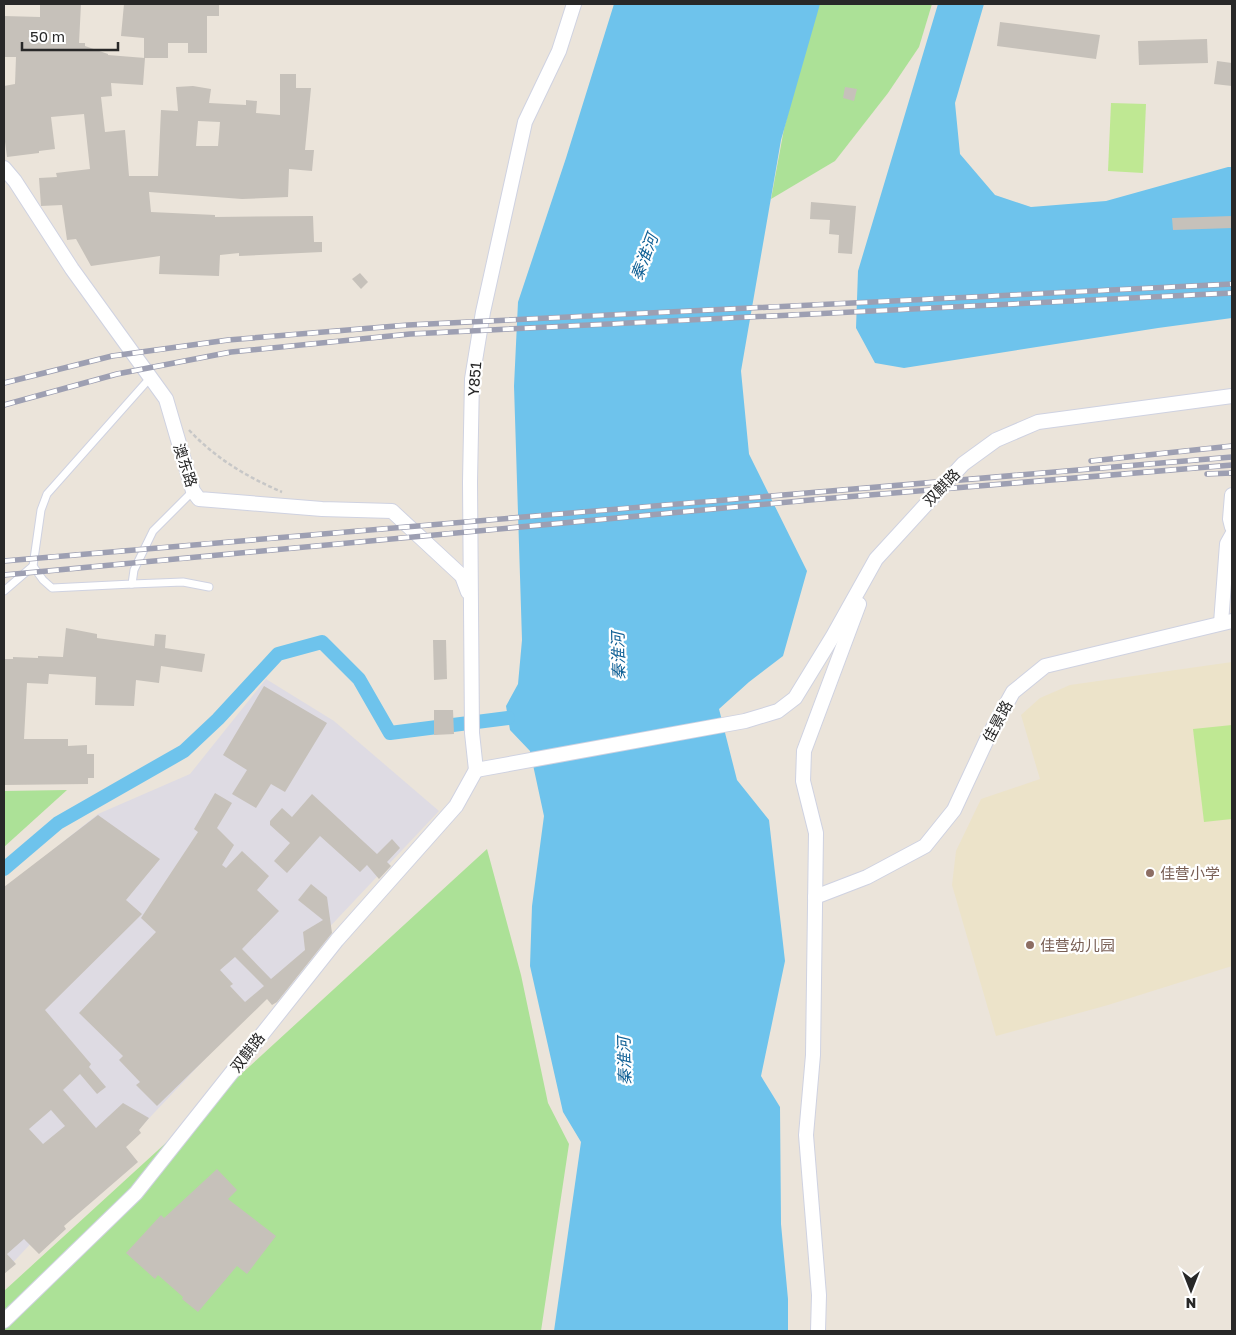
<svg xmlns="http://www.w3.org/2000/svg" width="1236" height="1335" viewBox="0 0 1236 1335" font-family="'Golos Text','Noto Sans SC',sans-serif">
<rect width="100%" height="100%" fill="#ebe4da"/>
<path fill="#dedbe3" d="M266 679 334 721 439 811 4 1272V889L98 814 190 774Z"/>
<path fill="#ece3c9" d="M1232 662V966L1108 1005 996 1036 952 885 956 851 981 799 1040 779 1021 715 1040 698 1070 685Z"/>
<g fill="#ace197">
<path d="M816 4H932L919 47 888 93 835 161 771 199 784 129Z"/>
<path d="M67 790 4 847V791Z"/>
<path d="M487 849 521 975 548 1103 569 1144 541 1331H4V1291Z"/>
</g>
<g fill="#bfe893">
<path d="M1111 103 1146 104 1143 173 1108 171Z"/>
<path d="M1232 725V819L1204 822 1193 729Z"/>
</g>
<g fill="#6ec3ec">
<path d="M614 4H820L781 140 741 371 749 454 807 571 783 656 749 682 719 709 737 780 769 820 785 961 761 1076 780 1107 781 1224 788 1299V1331H554L581 1142 563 1112 530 966 532 906 544 816 530 751 510 730 506 706 518 684 522 640 514 386 518 302 566 158Z"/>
<path d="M938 4H984L955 103 960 154 995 195 1031 207 1106 201 1228 167H1232V318L1158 328 904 368 875 363 856 328 858 271Z"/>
</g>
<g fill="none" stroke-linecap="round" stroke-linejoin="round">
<path stroke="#6ec3ec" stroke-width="14" d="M4 869 58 823 184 751 218 719 278 654 322 642 359 679 390 733 508 718"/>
</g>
<g fill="#c6c1ba" fill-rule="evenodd">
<path d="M40 4H81L79 43H85V46L108 54V55L145 58 143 85 111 83 112 96 101 97 105 132 125 130 129 176H158L161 110 178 111 176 87 193 86 211 89 209 103 246 105V100L257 101 256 113 280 115V74H296V88H311L305 150H314L312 171 289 169 288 197 242 199 149 192 151 212 215 215V217L313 216 314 242H322V252L239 256V253L220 255 219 276 159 274 160 256 91 266 76 239 67 240 62 205 41 206 39 178 57 177 56 173 90 169 84 114 51 117 55 149 39 151V153L7 157 4 134V86L15 84 16 57H4V16L40 17ZM198 121 220 122 218 146H196Z"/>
<path d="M124 4H219V16H207V53H188V43H168V58H144V38L121 36Z"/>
<path d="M1000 22 1100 35 1096 59 997 46Z"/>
<path d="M1207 39 1208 63 1139 65 1138 41Z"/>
<path d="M1217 61 1232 63V86L1214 84Z"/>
<path d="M845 87 857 89 854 101 843 98Z"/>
<path d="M811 202 856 206 852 254 838 253 839 235 829 234 830 220 810 219Z"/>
<path d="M1232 216V228L1173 230 1172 218Z"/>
<path d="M360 273 368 282 361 289 352 279Z"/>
<path d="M66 628 97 634V638L154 646 155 634 166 635 165 648 205 654 202 672 161 666 159 683 136 680 134 706 95 705 96 677 49 674 48 684 27 683 24 739H68V746L87 745V754H94V778H88V784L4 785V659H13V657L38 658V656L63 657Z"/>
<path d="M433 640H446L447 679 434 680Z"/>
<path d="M264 686 327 723 285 792 271 784 256 808 232 794 247 770 223 755Z"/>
<path d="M434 710H453L454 734 434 735Z"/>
<path d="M215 793 232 803 217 828 234 845 222 865 226 868 242 851 269 876 257 890 279 911 242 949 271 979 305 950 303 932 323 920 298 900 311 884 327 897 332 933 277 1002 272 1005 267 999 157 1106 136 1085 140 1082 119 1060 123 1056 79 1013 156 932 141 918 198 832 194 829ZM235 957 264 986 245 1002 230 986 233 984 220 970Z"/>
<path d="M312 794 377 854 392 839 400 848 387 862 391 866 379 879 367 865 360 872 320 836 287 873 274 861 290 843 270 825V821L282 808 292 817Z"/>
<path d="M98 815 160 859 126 900 142 914 45 1010 91 1064 89 1067 106 1087 97 1094 80 1074 63 1090 96 1128 123 1103 149 1118 139 1130 141 1133 126 1147 138 1162 64 1226 66 1229 39 1254 24 1239 7 1254 16 1264 4 1274V887ZM51 1110 65 1126 43 1144 29 1129Z"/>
<path d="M217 1169 237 1190 228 1199 276 1236 247 1274 237 1266 198 1312 182 1299 183 1297 158 1275 155 1279 126 1253 161 1215 164 1218Z"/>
</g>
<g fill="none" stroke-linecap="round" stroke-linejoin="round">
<defs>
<g id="service">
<path d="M33 566 43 580 52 588 132 584 134 570 153 531 193 491"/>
<path d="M132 584 183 582 209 587"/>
<path d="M4 591 33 566 41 510 47 494 150 378"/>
</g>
<g id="minor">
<path d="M4 168 15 181 72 269 166 399 193 491 199 499 322 509 392 511 462 576 468 592"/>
<path d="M1232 495 1230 519 1232 527"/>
<path d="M1221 623 1227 544 1232 535"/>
<path d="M476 770 745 721 778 711 795 698 833 636 876 559 963 464 996 440 1038 422 1232 396"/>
<path d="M476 770 472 733 470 482 472 379 483 312 525 122 559 51 574 4"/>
<path d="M815 897 867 877 925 846 954 810 988 737 1013 692 1045 666 1232 621"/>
<path d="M4 1321 136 1193 337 940 456 806 476 770"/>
<path d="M818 1331 819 1295 806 1135 813 1055 816 833 803 781 804 751 859 604"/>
</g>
</defs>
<use href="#service" stroke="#cfd2e1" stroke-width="9"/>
<use href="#minor" stroke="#cfd2e1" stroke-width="16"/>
<path stroke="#c7c7c7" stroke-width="2.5" stroke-dasharray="4 2.5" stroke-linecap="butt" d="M189 430C215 458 247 477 282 492"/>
<use href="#service" stroke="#fff" stroke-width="7"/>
<use href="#minor" stroke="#fff" stroke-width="14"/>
<defs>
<g id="rail">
<path d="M4 383 112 356 228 340 408 325 1232 284"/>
<path d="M4 405 117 374 231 352 410 334 1232 293"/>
<path d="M1091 461 1232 446"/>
<path d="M1207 474 1232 473"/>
<path d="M4 561 1232 457"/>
<path d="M4 575 821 499 1232 465"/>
</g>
</defs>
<use href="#rail" stroke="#9d9fb2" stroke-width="5.5"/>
<use href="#rail" stroke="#fff" stroke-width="4" stroke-dasharray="11" stroke-linecap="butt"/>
</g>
<g fill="#8d6e63" stroke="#fff" stroke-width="2">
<circle cx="1150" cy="873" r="5"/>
<circle cx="1030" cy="945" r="5"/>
</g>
<g text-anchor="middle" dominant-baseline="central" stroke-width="4.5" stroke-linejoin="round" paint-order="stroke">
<g font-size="15" fill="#282828" stroke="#fff">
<text transform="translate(474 379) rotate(-85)">Y851</text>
<text transform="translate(186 465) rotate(72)">澳东路</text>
<text transform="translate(941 487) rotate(-46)">双麒路</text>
<text transform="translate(997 721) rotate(-62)">佳景路</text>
<text transform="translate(247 1052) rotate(-52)">双麒路</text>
</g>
<g font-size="15" fill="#785e54" stroke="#fff" text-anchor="start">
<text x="1160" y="873">佳营小学</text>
<text x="1040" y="945">佳营幼儿园</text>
</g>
<g font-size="16" font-style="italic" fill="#106095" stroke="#fff">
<text transform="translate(644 257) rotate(-69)">秦淮河</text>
<text transform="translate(618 656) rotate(-91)">秦淮河</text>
<text transform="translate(624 1061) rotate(-91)">秦淮河</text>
</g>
</g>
<rect width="1236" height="1335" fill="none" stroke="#282828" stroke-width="10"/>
<g transform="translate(1191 1290) rotate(180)" stroke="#ffffff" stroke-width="4" paint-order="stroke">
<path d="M0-4L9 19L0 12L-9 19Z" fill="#282828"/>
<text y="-8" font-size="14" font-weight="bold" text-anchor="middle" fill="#282828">N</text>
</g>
<path d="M22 42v8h96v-8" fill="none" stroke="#282828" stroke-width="2.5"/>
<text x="30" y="42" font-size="15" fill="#282828" stroke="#ffffff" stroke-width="4" paint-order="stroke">50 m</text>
</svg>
